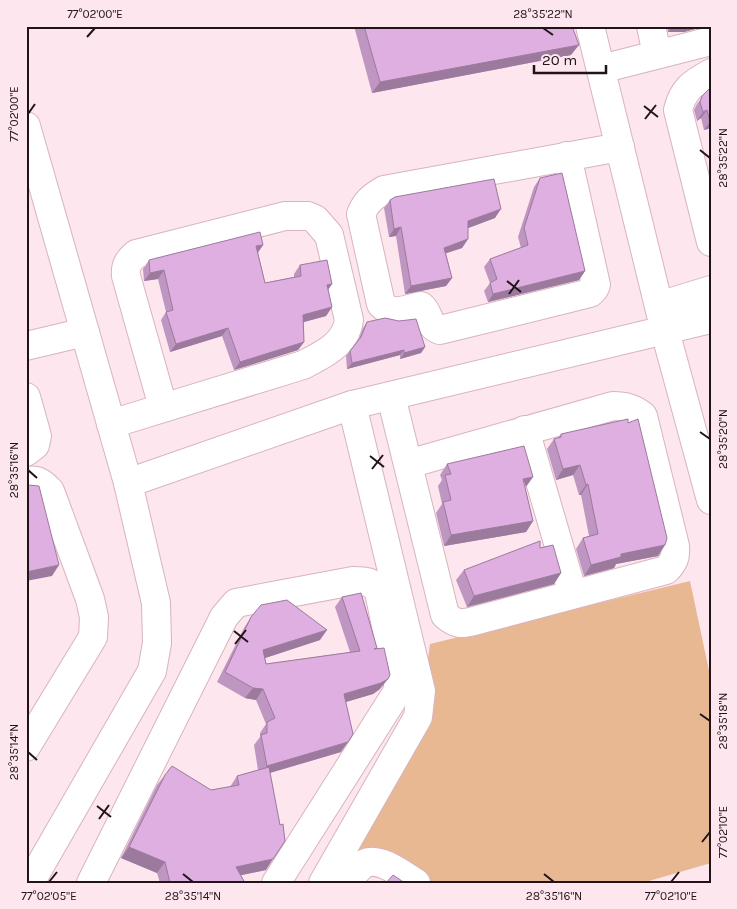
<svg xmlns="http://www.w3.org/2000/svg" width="737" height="909" viewBox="0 0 737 909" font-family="Karla,sans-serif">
<rect width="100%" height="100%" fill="#fde6ed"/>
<path fill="#e8b893" d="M690 581 711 680V863L642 883H398L345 852 420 718 430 644Z"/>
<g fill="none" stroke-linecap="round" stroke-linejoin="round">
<defs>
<g id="street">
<path d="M590 26 665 331 711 500"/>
<path d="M651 26 657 54"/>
<path d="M601 69 711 41"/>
<path d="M711 73C693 83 683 89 678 110L711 242"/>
<path d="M26 126 128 483 156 603 157 643 152 671 30 883"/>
<path d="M567 156 596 285 594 289 590 293 440 330C427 326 430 313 421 306 406 309 393 317 381 304L361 214C366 202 372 197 384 190L620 147"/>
<path d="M659 306 711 290"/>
<path d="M26 346 85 332"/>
<path d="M391 396 445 615C457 625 461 624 474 621L666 570C674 562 676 557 675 546L643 416C633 408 625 406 613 406L408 464"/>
<path d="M26 397 37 436 35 445 26 452"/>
<path d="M111 424 303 365C323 355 346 344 349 320L329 235 315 219 308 216H285L136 254C128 261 125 266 126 276L163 407"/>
<path d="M525 430 573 594"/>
<path d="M26 481C38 479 42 483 50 491L90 599 94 617 93 637 26 747"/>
<path d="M128 483 352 405 711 319"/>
<path d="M91 883 224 617 236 603 353 581C365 581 373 581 379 592L399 688 396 694 276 883"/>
<path d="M323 883 418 717 421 691 352 405"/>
<path d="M349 883C352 878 354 873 358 869 373 850 401 874 416 883"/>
</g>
</defs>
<use href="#street" stroke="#d7b4bf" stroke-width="30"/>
<use href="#street" stroke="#fff" stroke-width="28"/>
</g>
<g fill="#bf96c1">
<path d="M354 26H572L571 55 372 93Z"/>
<path d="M667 26H706L684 32H668Z"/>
<path d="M710 88 711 128 704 130 701 118 697 121 694 110 697 104Z"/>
<path d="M540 178 585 271 579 280 488 302 484 291 490 283 484 267 490 259 521 248 518 237 534 187Z"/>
<path d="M390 200 495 218 468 228V239L462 248 446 253 452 278 446 286 405 294 396 236 389 237 384 208Z"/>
<path d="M263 245 258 253 265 283 294 277V274L300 265 332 284 328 290 332 307 326 316 303 322 304 342 298 350 234 370 222 336 170 352 161 320 166 312 158 279 144 281 143 269 149 260Z"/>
<path d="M367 322 425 347 421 353 400 359V355L347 369 346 356 358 341 363 328Z"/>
<path d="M628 423 665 545 658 556 616 564 614 568 584 576 576 549 583 538 589 536 581 495H579L573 475 556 480 547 449 554 439 558 438 561 434Z"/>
<path d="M447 464 525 487 533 521 526 532 444 546 436 513 442 504 438 486 442 480 440 475Z"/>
<path d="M464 570 561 573 554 584 467 607 456 580Z"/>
<path d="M342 597 380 689 373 694 345 702 341 752 270 773 266 870 241 875 245 883H160L157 873 121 858 157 785 165 775 211 790 230 787 237 776 258 770 254 745 260 737V733L266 724 256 700 245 698 217 682 244 628 251 617 320 640 265 658 266 664 350 652 335 607Z"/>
</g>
<g fill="#9b7a9d">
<path d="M672 26H706L684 32H668Z"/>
<path d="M579 45 571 55 372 93 380 82Z"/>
<path d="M707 110 701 118 697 121 703 112Z"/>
<path d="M711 121V128L704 130 710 122Z"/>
<path d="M501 209 495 218 463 230 468 221Z"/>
<path d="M401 227 396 236 389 237 394 229Z"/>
<path d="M468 239 462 248 438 256 444 248Z"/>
<path d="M263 245 257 253 256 246Z"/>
<path d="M164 270 158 279 144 281 150 273Z"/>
<path d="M585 271 579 280 488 302 493 294Z"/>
<path d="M452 278 446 286 405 294 411 286Z"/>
<path d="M332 284 326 292 327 285Z"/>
<path d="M332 307 326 316 297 324 303 315Z"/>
<path d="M228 328 222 336 170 352 176 344Z"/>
<path d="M304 342 298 350 234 370 240 362Z"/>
<path d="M425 347 421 353 400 359 404 353Z"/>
<path d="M404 350 400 355 347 369 352 363Z"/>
<path d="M580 465 573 475 556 480 563 469Z"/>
<path d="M533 477 526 487 523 479Z"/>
<path d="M588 484 581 495H579L586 485Z"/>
<path d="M533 521 526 532 444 546 451 535Z"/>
<path d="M665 545 658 556 616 564 614 568 584 576 591 565 621 554Z"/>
<path d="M59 565 52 576 26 581V572Z"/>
<path d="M561 573 554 584 467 607 474 596Z"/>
<path d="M327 630 320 640 256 661 263 650Z"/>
<path d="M388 679 380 689 373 694 336 705 344 694Z"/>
<path d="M253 688 263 689 256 700 245 698Z"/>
<path d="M348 742 341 752 259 776 267 766Z"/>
<path d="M129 847 165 862 157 873 121 858Z"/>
<path d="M273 859 266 870 228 878 236 867Z"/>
</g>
<g fill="#deafe0" stroke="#9b7a9d">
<path d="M364 26H572L579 45 380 82Z"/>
<path d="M711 87V121L710 122 707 110 703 112 700 102 702 96Z"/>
<path d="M562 173 585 271 493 294 490 283 497 279 490 259 528 245 524 228 540 178Z"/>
<path d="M494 179 501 209 468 221V239L444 248 452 278 411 286 401 227 394 229 390 200 395 197Z"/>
<path d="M260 232 263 245 256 246 265 283 301 276 300 265 327 260 332 284 327 285 332 307 303 315 304 342 240 362 228 328 176 344 166 312 173 310 164 270 150 273 149 260Z"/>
<path d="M385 318 399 321 416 319 425 347 404 353V350L352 363 350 351 361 337 367 322Z"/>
<path d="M26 419 28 426 26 427Z"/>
<path d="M628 419V423L638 419 667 538 665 545 621 554V557L591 565 583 538 598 534 588 484 586 485 580 465 563 469 554 439 561 437V434Z"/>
<path d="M524 446 533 477 523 479 533 521 451 535 443 502 451 500 445 475 451 474 447 464Z"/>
<path d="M26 484 28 485 39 486 59 565 26 572Z"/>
<path d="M540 541V548L553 545 561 573 474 596 464 570Z"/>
<path d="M361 593 377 648 374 649 384 648 390 675 388 679 381 683 344 694 353 734 348 742 267 766 261 735 267 733V722L275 718 263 689 253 688 225 672 251 617 261 605 287 600 327 630 263 650 266 664 360 651 342 597Z"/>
<path d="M172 766 211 790 239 785 237 776 269 767 280 825 283 824 285 841 273 859 236 867 245 883H170L165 862 129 847 165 775Z"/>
<path d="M393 875 405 883H386Z"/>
</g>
<path fill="none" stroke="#201418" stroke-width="2" d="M543 28 553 35M87 37 95 28M644 106 658 117M28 114 35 104M645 119 656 105M700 150 710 158M507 281 521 292M509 294 519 280M700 432 710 439M370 456 384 467M372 469 383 455M28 470 37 478M234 631 248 642M235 644 246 630M700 714 710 721M28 752 37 760M97 806 111 817M99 819 109 805M702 842 710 832M183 874 193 882M544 874 554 882M49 882 57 872M671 882 679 872"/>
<rect width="737" height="909" fill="none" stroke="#fde6ed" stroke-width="55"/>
<path d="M534 65v8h72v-8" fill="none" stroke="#201418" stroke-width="2.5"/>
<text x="542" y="65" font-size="15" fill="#201418" stroke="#fde6ed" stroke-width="4" paint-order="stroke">20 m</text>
<rect x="28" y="28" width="682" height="854" fill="none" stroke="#201418" stroke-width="2"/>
<g font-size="12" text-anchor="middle" fill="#201418">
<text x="95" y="18">77°02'00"E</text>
<text x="543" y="18">28°35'22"N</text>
<text transform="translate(14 114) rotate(-90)" y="4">77°02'00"E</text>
<text transform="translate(723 158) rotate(-90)" y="4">28°35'22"N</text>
<text transform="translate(723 439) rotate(-90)" y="4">28°35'20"N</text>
<text transform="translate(14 470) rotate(-90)" y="4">28°35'16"N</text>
<text transform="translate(723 721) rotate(-90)" y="4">28°35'18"N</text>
<text transform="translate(14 752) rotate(-90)" y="4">28°35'14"N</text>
<text transform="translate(723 832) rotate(-90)" y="4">77°02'10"E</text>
<text x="49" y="900">77°02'05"E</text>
<text x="193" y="900">28°35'14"N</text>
<text x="554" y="900">28°35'16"N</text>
<text x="671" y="900">77°02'10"E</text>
</g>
</svg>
